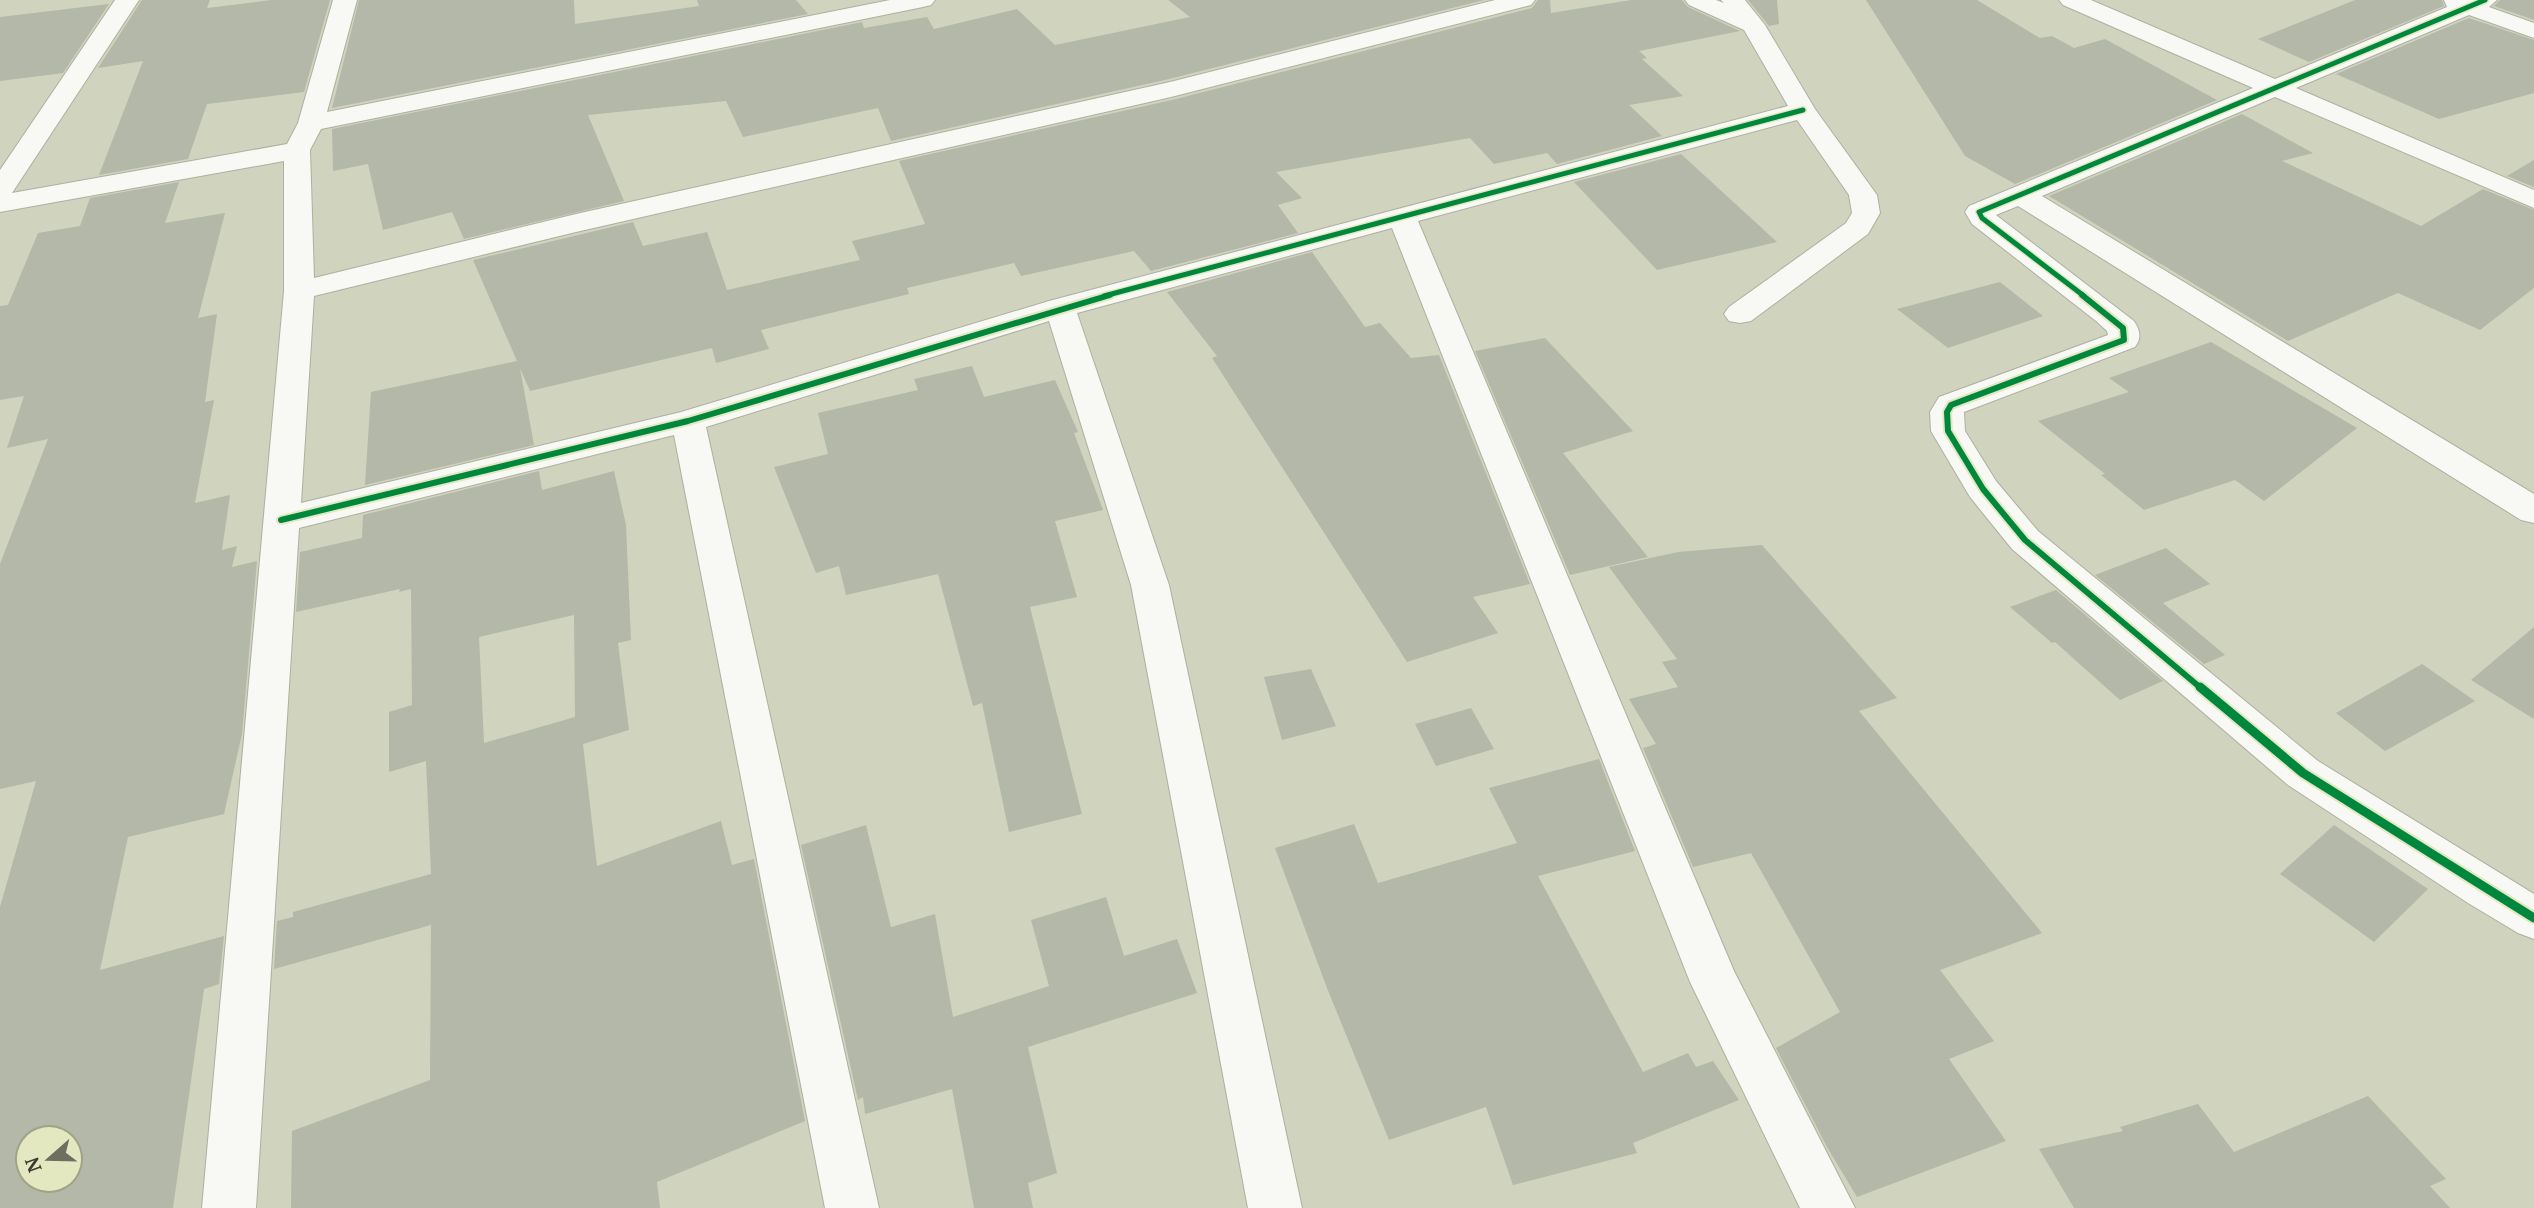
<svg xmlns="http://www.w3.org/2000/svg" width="2534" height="1208" viewBox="0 0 2534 1208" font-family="'PT Serif',serif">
<rect width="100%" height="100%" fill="#d0d3bd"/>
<g fill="#b3b8a8" fill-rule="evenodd">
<path d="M142 0H210L207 8 271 0H330L304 92 207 104 188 159 99 175 143 61 98 68Z"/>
<path d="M359 0H574L575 24 699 6 697 0H796L808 14 332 108Z"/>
<path d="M1168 0H1484L1169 79 891 141 878 108 743 137 726 101 588 115 624 201 464 239 452 212 383 230 368 164 333 171 332 129 862 22 864 28 927 17 934 29 1017 9 1055 45 1190 17Z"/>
<path d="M1538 0H1550L1551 13 1631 0H1682L1688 7 1740 31 1639 51 1647 58 1642 59 1683 96 1629 105 1662 136 1557 164 1547 153 1494 164 1470 138 1276 172 1302 198 1278 205 1298 233 1151 271 1134 251 1021 276 1014 263 907 288 909 294 761 330 769 349 716 363 712 348 530 391 520 368 534 445 365 485 371 392 517 361 473 260 633 222 643 246 707 232 727 290 860 260 852 241 925 224 899 161 1172 100 1532 8Z"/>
<path d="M1748 0H1777L1779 24 1769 26Z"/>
<path d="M1866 0H1977L2040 38 2052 36 2074 48 2105 39 2217 100 2015 184 1965 156Z"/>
<path d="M2355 0H2442L2444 6 2309 62 2258 39Z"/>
<path d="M2500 0H2534V20L2494 6Z"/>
<path d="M109 4 63 73 0 81V17Z"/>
<path d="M2469 18 2534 40V93L2439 119 2336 74Z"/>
<path d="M2242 114 2313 153 2282 161 2421 226 2483 189 2534 210V288L2480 330 2398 293 2288 341 2049 196Z"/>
<path d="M1681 154 1777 242 1657 270 1574 182Z"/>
<path d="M2534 160V187L2507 176Z"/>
<path d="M179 182 165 223 225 213 198 318 217 314 205 402 214 400 195 503 230 495 222 550 237 546 232 567 257 561 242 734 224 814 128 837 100 970 224 936 219 984 204 989 173 1208H0V907L36 781 0 789V564L48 439 7 448 24 396 0 400V306L8 305 38 233 80 226 90 198ZM28 1138H70V1180H28Z"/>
<path d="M1312 252 1365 327 1380 323 1411 358 1439 355 1530 584 1473 597 1498 633 1407 662 1212 358 1217 356 1167 292Z"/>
<path d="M2000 282 2043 316 1948 348 1897 309Z"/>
<path d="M1545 338 1633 431 1563 453 1648 557 1570 575 1475 351Z"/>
<path d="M2211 342 2357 428 2264 501 2235 480 2144 510 2101 475 2105 474 2038 421 2129 392 2109 378Z"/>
<path d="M972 366 984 397 1055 380 1078 432 1074 433 1103 510 1055 521 1077 597 1030 607 1082 814 1009 832 982 703 973 706 938 574 846 595 839 566 816 573 774 467 828 454 818 413 918 390 914 379Z"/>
<path d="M539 471 542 490 614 471 626 525 631 640 618 643 629 730 583 744 597 866 721 821 732 865 754 859 805 1121 657 1182 660 1208H291L292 1131 430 1080 431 925 274 969 277 921 293 917V912L431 874 426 761 389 772V712L412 705 411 589 399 592 400 589 296 612 300 552 362 538 363 515ZM574 615 575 717 484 743 479 637Z"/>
<path d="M1762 545 1897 698 1859 711 2042 933 1940 970 1994 1041 1949 1059 2006 1141 1857 1197 1827 1147 1776 1048 1840 1012 1751 853 1693 867 1643 748 1656 744 1629 699 1678 687 1662 662 1677 659 1609 567 1678 552Z"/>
<path d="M2166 548 2210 584 2163 603 2225 655 2204 664 2095 575Z"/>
<path d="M2056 590 2163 681 2120 700 2055 642 2052 643 2010 607Z"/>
<path d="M2534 627V719L2471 680Z"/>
<path d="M2422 664 2475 701 2385 751 2336 713Z"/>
<path d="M1311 669 1336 726 1282 740 1264 677Z"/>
<path d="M1471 708 1494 749 1436 766 1415 724Z"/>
<path d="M1599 759 1635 851 1538 876 1643 1072 1688 1053 1696 1067 1713 1061 1739 1100 1633 1143 1637 1153 1513 1185 1486 1107 1389 1140 1327 988 1275 848 1354 824 1378 883 1517 843 1489 788Z"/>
<path d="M866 825 891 927 935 914 953 1017 1049 986 1031 920 1106 897 1124 956 1177 939 1197 993 1028 1047 1057 1173 1028 1183 1033 1208H974L952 1089 865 1114 863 1097 858 1100 801 845Z"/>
<path d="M2334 825 2428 889 2374 942 2280 874Z"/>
<path d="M2368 1096 2446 1179 2430 1186 2450 1208H2074L2039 1149 2123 1131 2120 1127 2198 1104 2234 1152Z"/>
</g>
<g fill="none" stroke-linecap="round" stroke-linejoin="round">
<defs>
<g id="minor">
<path d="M115 0H139L12 193 287 144 298 123 333 0H357L327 112 890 0H935L931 5 923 7 321 129 310 150 314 278 576 214 1170 82 1495 0H1535L1531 5 1171 97 576 232 314 296 301 503 681 412 1049 301 1788 106 1744 30 1689 5 1685 0H1716L1724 3 1721 0H1745L1765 25 1815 109 1877 195 1880 213 1868 234 1751 321 1740 323 1729 321 1724 314 1729 307 1846 223 1852 213 1849 195 1797 120 1418 221 1734 971 1855 1208H1800L1690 982 1392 228 1077 313 1169 585 1302 1208H1248L1131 585 1049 321 706 427 879 1208H825L674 435 299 528 256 1208H202L284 291V161L0 212V170Z"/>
<path d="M2059 0H2091L2275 79 2447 7 2444 0H2497L2489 7 2534 23V38L2469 15 2296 88 2534 190V208L2275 97 2042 196 2534 494V523L2521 520 2018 206 1996 215 2134 321C2140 330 2142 338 2135 347L1964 412 1965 431 1996 481 2038 531 2318 761 2534 894V939L2518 933 2468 903 2288 785 2012 549 1970 497 1931 431 1930 412 1939 397 2108 335 2107 331 2096 321 1972 224 1965 212 1969 206 2253 88 2063 5Z"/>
</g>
</defs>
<use href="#minor" stroke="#aeb09f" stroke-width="2"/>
<use href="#minor" fill="#f8f8f5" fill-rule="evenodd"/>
<defs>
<g id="cycleway-far2">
<path d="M1104 296 1803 110"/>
<path d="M2084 296 1982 218 1979 212 2485 0"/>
</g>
<g id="cycleway-far1">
<path d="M2082 295 2123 328 2124 340 1951 405 1947 412 1948 431 1983 489 2025 540 2202 689"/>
<path d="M281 520 688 421 1110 295"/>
</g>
<path id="cycleway" d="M2200 687 2303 773 2534 918"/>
</defs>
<use href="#cycleway-far2" stroke="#e4e8c1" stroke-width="8"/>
<use href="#cycleway-far1" stroke="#e4e8c1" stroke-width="10"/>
<use href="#cycleway" stroke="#e4e8c1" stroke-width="13"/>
<use href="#cycleway-far2" stroke="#00873e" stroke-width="5"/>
<use href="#cycleway-far1" stroke="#00873e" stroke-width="6"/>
<use href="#cycleway" stroke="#00873e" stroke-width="9"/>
</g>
<g transform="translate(49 1159) rotate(250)"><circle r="33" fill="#e4e8c1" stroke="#a0a385" stroke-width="2"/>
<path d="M0-5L12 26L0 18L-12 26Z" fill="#6e705f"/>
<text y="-10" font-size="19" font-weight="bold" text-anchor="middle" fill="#393b2c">N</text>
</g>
</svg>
